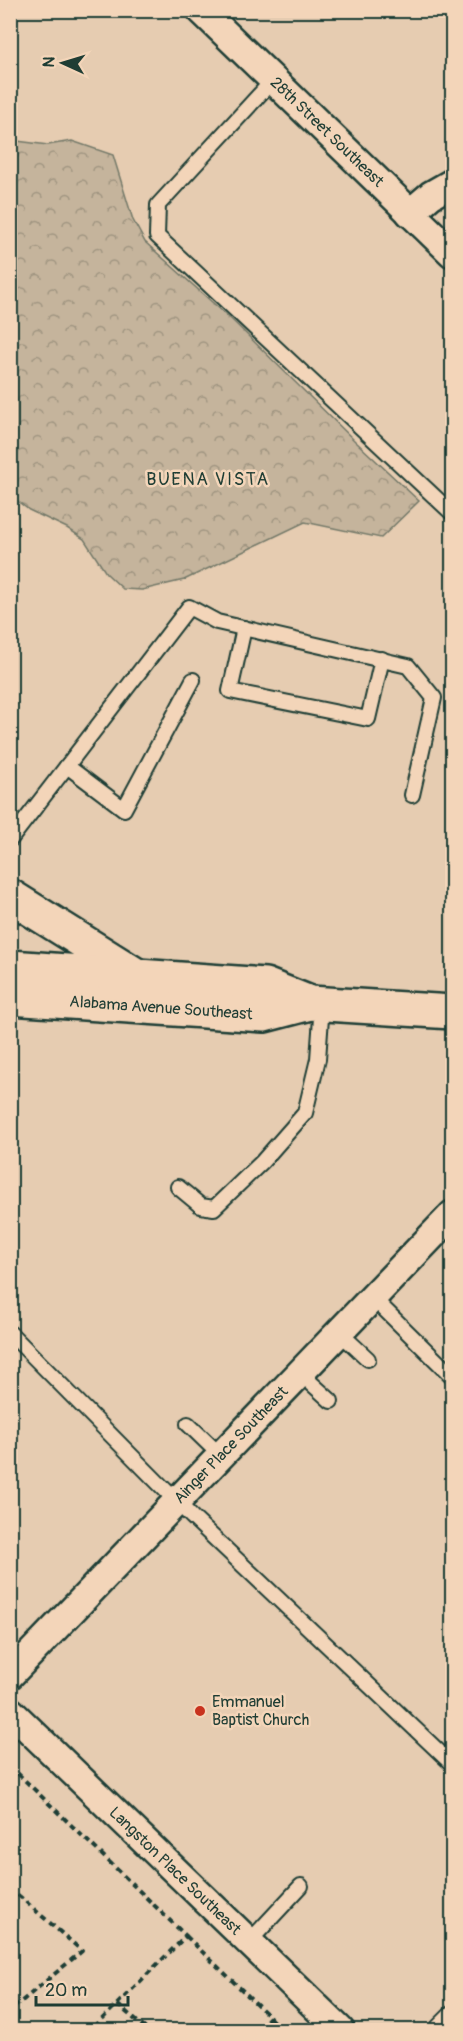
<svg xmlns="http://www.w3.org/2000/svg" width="463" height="2041" viewBox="0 0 463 2041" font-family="Pangolin,sans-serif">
<defs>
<pattern id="forest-crowns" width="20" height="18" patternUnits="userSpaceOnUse" patternTransform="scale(1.5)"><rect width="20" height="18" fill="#c5b49c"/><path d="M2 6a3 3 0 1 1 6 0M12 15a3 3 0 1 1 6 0" fill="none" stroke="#9f9480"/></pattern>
</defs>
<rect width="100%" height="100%" fill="#e6ccb1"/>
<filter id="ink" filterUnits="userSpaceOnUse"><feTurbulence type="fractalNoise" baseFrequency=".0167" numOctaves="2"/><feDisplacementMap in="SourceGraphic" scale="12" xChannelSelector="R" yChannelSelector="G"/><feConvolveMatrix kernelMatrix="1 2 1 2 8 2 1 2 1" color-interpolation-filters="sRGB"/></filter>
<g filter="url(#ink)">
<path fill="url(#forest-crowns)" stroke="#727868" stroke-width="1.5" d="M17 141 48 145 72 141 113 155 133 220 145 242 232 320 356 442 419 501 381 538 305 522 184 580 142 590 123 589 106 573 84 539 67 528 29 510 11 496 10 153Z"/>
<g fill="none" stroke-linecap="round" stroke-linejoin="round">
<defs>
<g id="service">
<path d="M273 80 158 205 157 236 452 513"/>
<path d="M244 628 230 691 368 719 382 659"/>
<path d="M67 766 189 607 217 622 408 666 434 698 412 795"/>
<path d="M10 840 67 766 124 809 193 680"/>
<path d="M178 1187 201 1206 214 1208 262 1162 305 1113 318 1059 322 1004"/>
<path d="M373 1298 452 1376"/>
<path d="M10 1333 192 1517 452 1764"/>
<path d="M340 1333 368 1359"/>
<path d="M300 1373 331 1401"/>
<path d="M188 1424 221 1456"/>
<path d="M248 1943 301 1886"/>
<path d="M435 2030 452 2013"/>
</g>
<g id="minor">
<path d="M201 10 452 253"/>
<path d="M410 213 431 195 452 183"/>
<path d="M10 1675 452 1215"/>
<path d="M10 1711 340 2030"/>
</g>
<g id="secondary">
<path d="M10 896 133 973"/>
<path d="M10 967 265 985 310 1003 452 1012"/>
<path d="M10 998 264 1015 310 1003"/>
</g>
</defs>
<use href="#service" stroke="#1f3d34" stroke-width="18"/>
<use href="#minor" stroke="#1f3d34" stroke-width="32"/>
<use href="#secondary" stroke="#1f3d34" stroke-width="38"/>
<g stroke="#1f3d34" stroke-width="4" stroke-dasharray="6 4.5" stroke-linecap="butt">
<path d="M10 1766 186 1936 91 2030"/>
<path d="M10 1888 82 1951 10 2011"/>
<path d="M186 1936 270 2017 257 2030"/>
<path d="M117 2004 147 2030"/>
<path d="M270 2018 281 2030"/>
</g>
<use href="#service" stroke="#f3d5b9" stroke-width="14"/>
<use href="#minor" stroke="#f3d5b9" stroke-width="27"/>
<use href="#secondary" stroke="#f3d5b9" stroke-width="33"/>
</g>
</g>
<circle fill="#c8321e" stroke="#f3d5b9" stroke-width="2" cx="200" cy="1711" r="6"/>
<g text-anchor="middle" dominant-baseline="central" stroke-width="5" stroke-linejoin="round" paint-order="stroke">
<g font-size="16" fill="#1f3d34" stroke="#f3d5b9">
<text transform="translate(327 132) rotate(44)">28th Street Southeast</text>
<text transform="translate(161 1008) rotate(4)">Alabama Avenue Southeast</text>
<text transform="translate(231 1445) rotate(-46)">Ainger Place Southeast</text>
<text transform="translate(175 1871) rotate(44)">Langston Place Southeast</text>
</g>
<g font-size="16" fill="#1f3d34" stroke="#f3d5b9" text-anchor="start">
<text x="212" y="1702">Emmanuel<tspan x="212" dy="18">Baptist Church</tspan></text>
</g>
<g font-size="18" letter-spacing="1.5" fill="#1f3d34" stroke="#f3d5b9">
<text x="208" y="479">BUENA VISTA</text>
</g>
</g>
<rect width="463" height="2041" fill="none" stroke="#f3d5b9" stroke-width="36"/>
<rect x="18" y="18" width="427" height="2005" fill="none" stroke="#1f3d34" stroke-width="2" filter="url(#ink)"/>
<g transform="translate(63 63) rotate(274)" stroke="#f3d5b9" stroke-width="4.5" paint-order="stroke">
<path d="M0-4.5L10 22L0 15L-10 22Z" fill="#1f3d34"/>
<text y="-9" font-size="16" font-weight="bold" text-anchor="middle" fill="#1f3d34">N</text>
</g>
<path d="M36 1996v9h92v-9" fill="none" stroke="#1f3d34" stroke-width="3"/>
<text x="45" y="1996" font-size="18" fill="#1f3d34" stroke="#f3d5b9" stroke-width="4.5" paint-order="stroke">20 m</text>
</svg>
